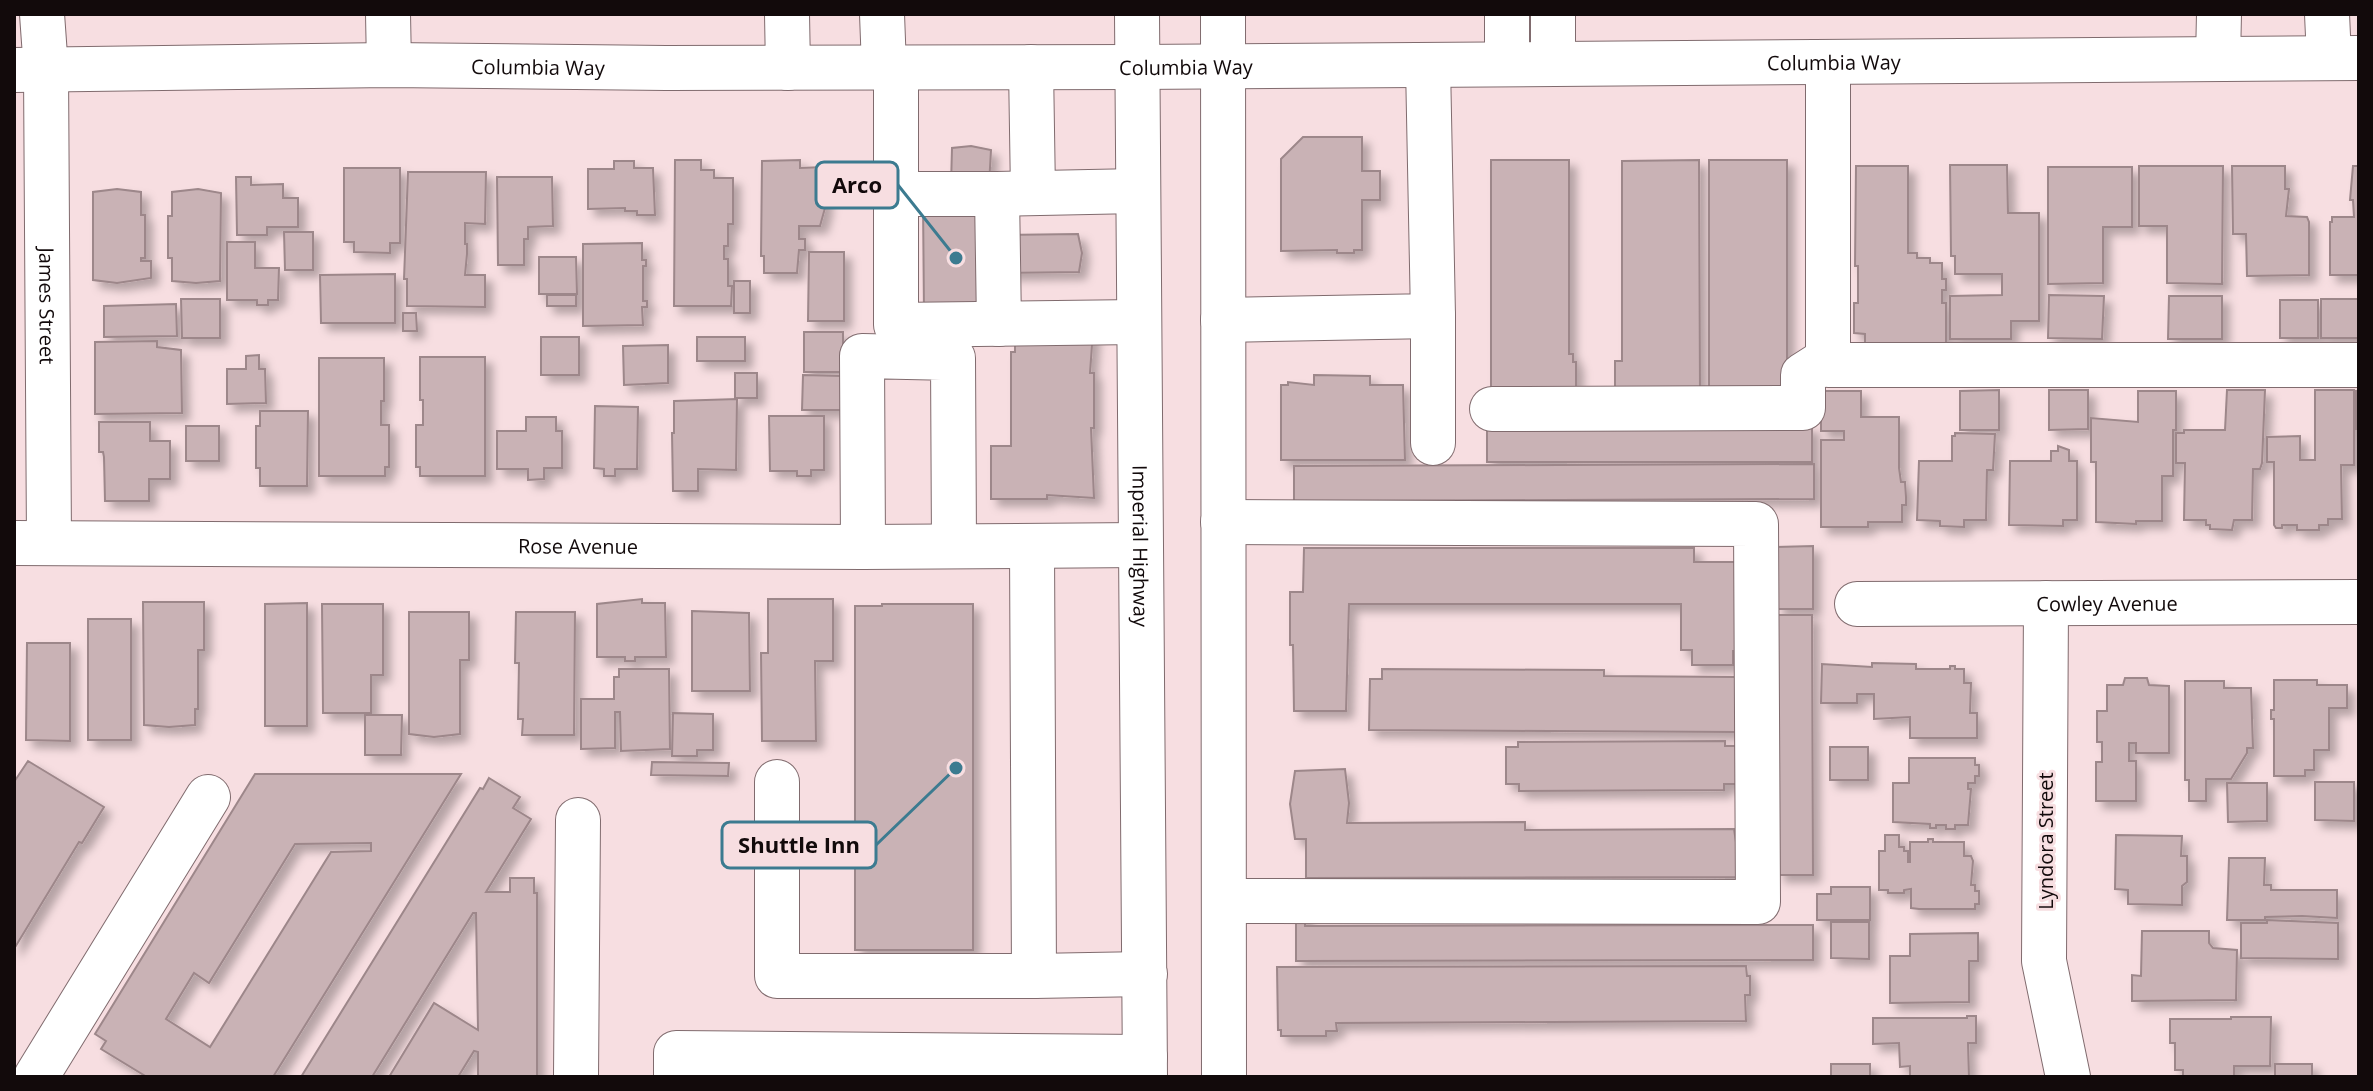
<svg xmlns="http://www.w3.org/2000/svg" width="2373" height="1091" viewBox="0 0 2373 1091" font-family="'Open Sans',sans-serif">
<defs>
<filter id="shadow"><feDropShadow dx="7" dy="7" stdDeviation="4" flood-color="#0004"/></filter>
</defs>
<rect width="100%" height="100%" fill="#f7dee1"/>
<g fill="#c9b2b5" stroke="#9d878a" stroke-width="2" fill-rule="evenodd" filter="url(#shadow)">
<path d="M1303 137H1362V171H1380V200H1362V250H1354V253H1337V250L1281 251V159Z"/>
<path d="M971 146 991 150 989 185H951L952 148Z"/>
<path d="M675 160H701V170H714V178H733V224H728V246H724V259H728V286H732L731 306H674Z"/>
<path d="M800 160V168L824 167 825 208 820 226H799V239H805V250H799L797 273H764V256H761L762 161Z"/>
<path d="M1491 160H1569V354H1573V362H1576V389H1491Z"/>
<path d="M1699 160 1700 389H1615V361H1622V161Z"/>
<path d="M1709 160H1787V361H1792L1793 389H1709Z"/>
<path d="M614 161H634V168H653L655 215H637V211H625V208L588 209V169H614Z"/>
<path d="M1950 165H2007L2008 213H2039V321H2011V339H1950V296L2002 295V274H1955V256H1951Z"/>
<path d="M1856 166H1908V253H1917V258H1930V263H1942V279H1946V290H1942V303H1946V343H1865V334L1854 333V303H1858V266H1855Z"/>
<path d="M2139 166H2223L2222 284 2167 283V226H2139Z"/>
<path d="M2232 166H2285V189H2289L2286 216 2307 217 2309 222V275L2247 276 2246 234H2233Z"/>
<path d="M2353 166H2359V275H2330V222H2332V217H2354L2353 200H2350Z"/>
<path d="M2048 167H2132V227H2103V283L2048 284Z"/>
<path d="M344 168H400V243H390V253L354 252V242H344Z"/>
<path d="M408 172H486L485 224 465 223V244H467V254L465 275H485V307L407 306V279H404Z"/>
<path d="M236 177H251V185L283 184V198H298V227H267V235H237Z"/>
<path d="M497 177H552L553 226 528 227V239H524V265H498Z"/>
<path d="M117 189 141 192V215H145V258H141V261H151V278L117 283 93 280V192Z"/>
<path d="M198 189 221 193 220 281 196 283 172 281V258H168V216H172V192Z"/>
<path d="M923 201H988L989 314H924Z"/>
<path d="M284 232H313V270H285Z"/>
<path d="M1078 234 1082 253 1079 272 1002 273V235Z"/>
<path d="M227 242H255V268H279L278 300H268V305H257V300H227Z"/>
<path d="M642 243V260H646V266H643V301H647V307H642L643 325 583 326V244Z"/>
<path d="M809 252H844V321H808Z"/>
<path d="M539 257H576L577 294H539Z"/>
<path d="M395 274V323H321L320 275Z"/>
<rect x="734" y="281" width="16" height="32"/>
<rect x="547" y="295" width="29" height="11"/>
<path d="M2049 295 2104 296 2102 339 2048 338Z"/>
<path d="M2169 296H2222V339H2168Z"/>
<path d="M181 299H220V338H182Z"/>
<rect x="2321" y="299" width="38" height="39"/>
<rect x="2280" y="300" width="38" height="38"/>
<path d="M176 304 177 336 104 337V306Z"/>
<path d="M403 313H416L417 331H403Z"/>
<path d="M1093 331 1090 373H1094V428H1091L1094 498 1047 495V499H991V446H1011V352H1015V332Z"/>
<rect x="804" y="332" width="39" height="40"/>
<rect x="541" y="337" width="38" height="38"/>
<rect x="697" y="337" width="48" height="24"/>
<path d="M157 341V347L181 350 182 413 95 414V342Z"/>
<path d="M668 345V383L624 385 623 346Z"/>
<path d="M259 355V369H265L266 403 227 404V369H246V356Z"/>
<path d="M420 357H485V476H420V467H416V425H423V400H420Z"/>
<path d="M319 358H384V401H381V425H389V467H385V476H319Z"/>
<rect x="735" y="373" width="22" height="25"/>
<path d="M803 375 842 376V410H802Z"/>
<path d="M1314 375 1370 376V385H1403L1405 460H1281V385H1288V382L1314 385Z"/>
<path d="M1999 390V430H1960V391Z"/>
<path d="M2049 390H2088V429L2049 430Z"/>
<path d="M2227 390H2265L2262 463 2260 469H2253L2252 520H2234L2232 530 2210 529V525H2206V520H2184L2185 463H2176V433H2184V430H2225Z"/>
<path d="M2315 390H2354V465H2341L2342 519H2328V525H2319V530H2297V525H2282V528H2276L2274 525V462H2267V437L2300 436V460H2315Z"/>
<path d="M1821 391H1861V417H1899V468L1901 482H1905L1906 497V505H1902V522H1868V527H1821V440H1844V431H1821Z"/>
<path d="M2138 391H2176V430H2173V476H2162V521H2136V524L2096 522V462H2091V418L2138 422Z"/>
<rect x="2356" y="391" width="3" height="38"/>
<path d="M737 399 736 470 698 469V491H673L672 433H674V401Z"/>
<path d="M595 406 638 407 637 469H615V476H604V469L594 468Z"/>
<path d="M260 411H308L307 486H260V468H256V426H260Z"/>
<path d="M769 416H824V470H811V476H797V471H770Z"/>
<path d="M526 417H556V431H562V468H544V479L528 480V469H497V431H526Z"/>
<path d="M99 422H150V441H170V479H149V501H105L104 457 103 452H99Z"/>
<rect x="186" y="426" width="33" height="35"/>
<path d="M1812 426V462H1487V427Z"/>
<path d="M1955 433 1995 434 1993 470H1987L1986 520H1964V527L1940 526V521L1917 520 1919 461H1952V436H1955Z"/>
<path d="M2058 446 2069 450V461H2077V520H2063V526L2009 525 2010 461H2051V451H2058Z"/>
<path d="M1814 464V499L1299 501 1294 513V466Z"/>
<path d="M1813 546V609H1777L1776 547Z"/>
<path d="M1304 548H1694V562H1737V651H1733V665H1692V650H1681V604H1349L1346 711H1294L1293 645H1290V592H1303Z"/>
<path d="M642 599V603H665L666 657H635V661H625V657H597V604Z"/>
<path d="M768 599H833V661H815L816 741H762L761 653H768Z"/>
<path d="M143 602H204V650H198V709H195V725L169 727 144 725Z"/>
<path d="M307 603V726H265V604Z"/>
<path d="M322 604H383V675H371V713H323Z"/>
<path d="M882 604H973V950H855V606H882Z"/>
<path d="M692 611 749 613 750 691H692Z"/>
<path d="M409 612H469V660H460V734L434 737 409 734Z"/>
<path d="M516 612H575L574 735H522L523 719H518L519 663H515Z"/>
<path d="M1777 615H1812L1813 875H1778Z"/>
<rect x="88" y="619" width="43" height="121"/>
<path d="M27 643H70V741L26 740Z"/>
<path d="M1872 663 1916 664V669H1950V666H1955V669H1964V683H1971L1970 713H1977V738H1910V717L1874 719V694H1857V703H1821L1822 664 1872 667Z"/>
<path d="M619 669H669L670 749 621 751 620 712H615V748L581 749V699H614V677H619Z"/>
<path d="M1382 669 1604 670V676L1736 677V732L1369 730 1370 679H1382Z"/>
<path d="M2125 678H2147L2149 685 2169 686V753H2136V743H2129V761H2136V801H2096V762H2102V742H2097V711H2107V685H2123Z"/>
<path d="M2274 680H2317V685H2347V708H2329V750H2314V770H2305V776H2274V719H2271V710H2274Z"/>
<path d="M2185 681H2224V688H2251L2253 748H2247V753L2231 779H2206V801H2189V780H2185Z"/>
<path d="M673 713 713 714V750H697V756H672Z"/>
<path d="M365 715H402L401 755H365Z"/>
<path d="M1725 741V746H1737V784H1724V790L1519 791V784H1506V747H1518V742Z"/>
<rect x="1830" y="747" width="38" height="33"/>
<path d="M1909 758H1975V765H1979V776H1975V783H1968V789H1971L1968 825H1955V829H1946V825H1936V828H1930V824L1893 822V783H1909Z"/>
<path d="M28 761 104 807 82 843 79 842 14 949V782Z"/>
<path d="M652 762 729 763 728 776 651 775Z"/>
<path d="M1345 769 1349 803 1347 823 1525 822V830L1734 829 1738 855 1736 877 1306 878V839H1295L1290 804 1295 771Z"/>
<path d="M255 774H461L273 1077H147L101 1049 106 1041 95 1034ZM371 843V851L331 852 210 1047 166 1019 194 973 209 983 295 844Z"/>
<path d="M489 778 520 797 513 808 531 819 486 892H510V878H534V893H537V1077H478V1052L474 1051 458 1077H389L434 1003 478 1030 476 913H473L372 1077H301L480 788 483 789Z"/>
<path d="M2315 782H2354V821L2315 820Z"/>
<path d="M2227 783H2267V821L2228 822Z"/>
<path d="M1885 835H1899V847H1904V851H1908V862H1910V842H1928V839H1933V842H1964V856H1971L1973 861 1971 885H1975V891H1979V904H1975V909H1919L1911 908V889L1904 890V893H1888V890H1879V851H1885Z"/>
<path d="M2116 835 2182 836 2181 856H2187V882L2182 886V905L2128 904V890L2115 889Z"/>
<path d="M2229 858H2265L2264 885H2271V890H2337V918L2302 916 2265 917V920H2227Z"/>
<path d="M1831 887H1870V920H1817V894H1831Z"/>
<path d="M1296 912H1305V926L1813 925V960L1296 961Z"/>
<path d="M2267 920 2338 923V959L2241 958V923H2267Z"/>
<path d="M1831 922H1869V959L1831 958Z"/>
<path d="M2142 931H2209V943L2213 948 2237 950 2236 1000 2132 1001V975L2141 976Z"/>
<path d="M1978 933V961H1969V1002L1890 1003V956H1910V934Z"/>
<path d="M1746 966 1747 976H1750V995H1745L1746 1021 1336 1023 1337 1031H1326V1036H1281V1030H1278L1277 967Z"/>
<path d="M1967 1016H1976V1043H1968L1969 1077H1910V1066L1900 1067 1899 1043 1873 1044V1018H1967Z"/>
<path d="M2231 1017H2271L2270 1066H2234V1077H2183V1070H2175V1043H2170V1019H2231Z"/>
<rect x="1831" y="1064" width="39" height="13"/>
<rect x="2275" y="1064" width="37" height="13"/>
</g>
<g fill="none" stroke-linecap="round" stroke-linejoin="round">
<defs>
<g id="minor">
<path id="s1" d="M42 14 46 70 49 543"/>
<path d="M388 14 389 65"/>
<path d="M787 14 788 68"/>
<path d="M882 14 884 67"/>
<path d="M1507 14V64"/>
<path d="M2327 14 2329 58"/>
<path d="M2218 59 2219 14"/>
<path d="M1828 62V365H2359"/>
<path d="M1553 64V14"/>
<path d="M896 67V325L1138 322"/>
<path d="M1031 67 1033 193"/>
<path id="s2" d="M14 70 389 65 666 68 1138 67 2359 58"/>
<path d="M896 194H997L999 324"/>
<path d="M997 194 1138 191"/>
<path d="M1433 316V443"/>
<path d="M1223 320 1433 316 1428 65"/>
<path d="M1492 409 1803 408V375L1828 359"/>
<path d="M1223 522 1756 524 1758 902 1225 901"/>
<path id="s3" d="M14 543 863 547 1140 545"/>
<path d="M863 547 862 356 953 358 954 546"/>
<path d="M2046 603 2044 961 2068 1077"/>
<path id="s4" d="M1857 604 2359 602"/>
<path d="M777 782V976H1034L1032 546"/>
<path d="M1034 976 1145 974"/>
<path d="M36 1077 208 797"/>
<path d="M576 1077 578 820"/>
<path d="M676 1077V1053L1145 1057"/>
</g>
<g id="major">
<path id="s5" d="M1137 14 1145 1077"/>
<path d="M1223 14 1224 1077"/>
</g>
</defs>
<use href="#minor" stroke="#806b6e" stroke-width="46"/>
<use href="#major" stroke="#806b6e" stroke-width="46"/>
<use href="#minor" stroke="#fff" stroke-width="44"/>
<use href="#major" stroke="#fff" stroke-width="44"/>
</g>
<g text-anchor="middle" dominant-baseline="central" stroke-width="6" stroke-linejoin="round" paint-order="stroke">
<g font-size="20" fill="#120a0b" stroke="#f7dee1">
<text stroke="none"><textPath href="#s2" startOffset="1820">Columbia Way</textPath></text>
<text stroke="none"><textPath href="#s2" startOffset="524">Columbia Way</textPath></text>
<text stroke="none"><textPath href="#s2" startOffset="1172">Columbia Way</textPath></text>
<text stroke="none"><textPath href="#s1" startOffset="292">James Street</textPath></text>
<text stroke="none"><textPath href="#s3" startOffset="564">Rose Avenue</textPath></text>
<text stroke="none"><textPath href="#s5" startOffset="532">Imperial Highway</textPath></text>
<text stroke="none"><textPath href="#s4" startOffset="250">Cowley Avenue</textPath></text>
<text transform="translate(2045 841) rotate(-90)">Lyndora Street</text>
</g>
</g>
<path fill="none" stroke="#3c7b90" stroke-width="3" d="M956 258L898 185M956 768L876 845"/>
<g fill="#3c7b90" stroke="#f7dee1" stroke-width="3">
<circle cx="956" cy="258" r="8"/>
<circle cx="956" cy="768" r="8"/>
</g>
<g fill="#f7dee1" stroke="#3c7b90" stroke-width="3">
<rect x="816" y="162" width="82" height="46" rx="8"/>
<rect x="722" y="822" width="154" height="46" rx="8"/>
</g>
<g font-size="22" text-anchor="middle" font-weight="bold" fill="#120a0b">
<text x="857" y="193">Arco</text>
<text x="799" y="853">Shuttle Inn</text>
</g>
<rect width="2373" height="1091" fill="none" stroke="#120a0b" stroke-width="32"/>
</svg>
